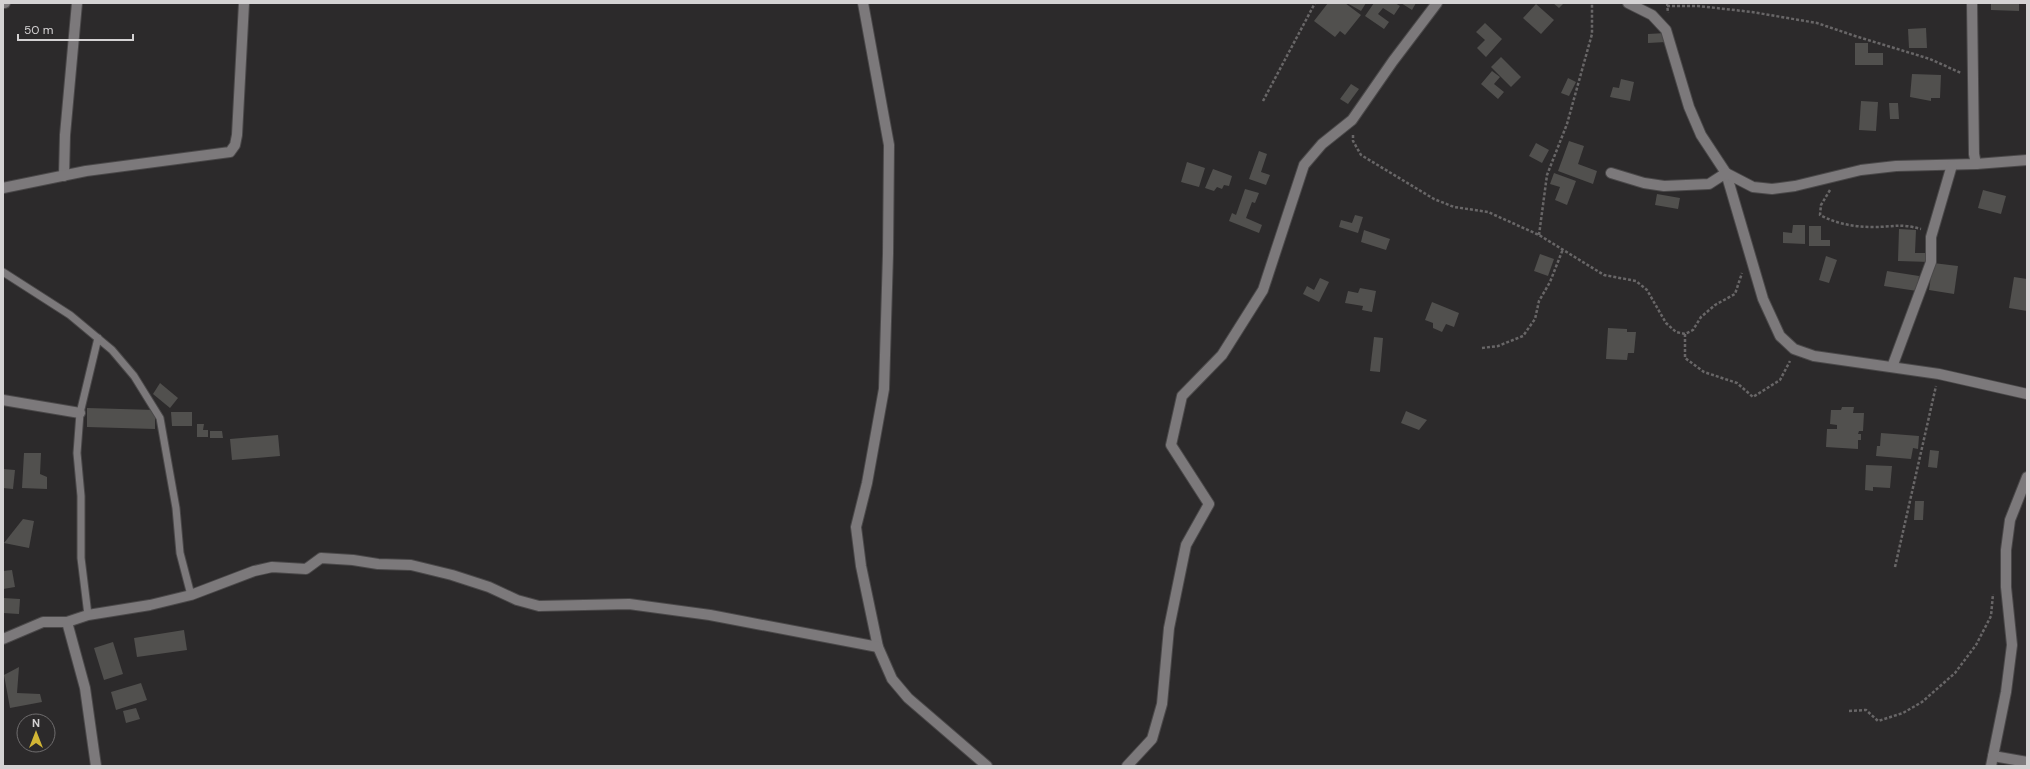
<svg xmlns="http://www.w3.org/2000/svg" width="2030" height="769" viewBox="0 0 2030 769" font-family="'DM Sans',sans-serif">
<rect width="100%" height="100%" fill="#2c2a2b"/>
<g fill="#51504e">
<path d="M1328 3H1345L1361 15 1345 35 1340 31 1335 37 1314 21Z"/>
<path d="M1347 3H1366L1361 11Z"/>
<path d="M1374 3H1395L1400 6 1394 15 1383 8 1378 14 1389 22 1384 29 1365 16Z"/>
<path d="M1401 3H1416L1412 10Z"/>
<path d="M1553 3H1564L1559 8Z"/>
<path d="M1991 3H2019V11L1991 10Z"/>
<path d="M1536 4 1554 20 1541 34 1523 18Z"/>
<path d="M1485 23 1502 39 1486 57 1477 48 1485 40 1476 32Z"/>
<path d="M1926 28 1927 48H1909L1908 29Z"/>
<path d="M1666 33V42L1648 43V34Z"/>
<path d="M1855 43H1868V53H1883V65H1855Z"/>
<path d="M1501 57 1521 77 1511 87 1491 67Z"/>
<path d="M1492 71 1500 77 1494 84 1504 92 1498 99 1481 84Z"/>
<path d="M1912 74 1941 75 1940 98H1931V101L1910 97Z"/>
<path d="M1568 78 1576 82 1569 96 1561 93Z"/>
<path d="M1621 79 1634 82 1630 101 1610 97 1613 87 1619 88Z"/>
<path d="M1351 84 1359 89 1348 104 1340 99Z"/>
<path d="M1861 101 1878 102 1876 131 1859 130Z"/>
<path d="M1889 103H1898L1899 119H1890Z"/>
<path d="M1569 141 1584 146 1578 164 1597 171 1593 184 1558 171Z"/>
<path d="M1536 143 1549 150 1542 163 1529 156Z"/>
<path d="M1259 151 1267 154 1261 172 1270 175 1266 185 1249 179Z"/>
<path d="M1187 162 1205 168 1199 187 1181 182Z"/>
<path d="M1213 169 1232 176 1229 186 1224 185 1222 189 1217 187 1214 191 1205 188Z"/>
<path d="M1554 173 1576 181 1567 205 1555 200 1560 187 1550 184Z"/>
<path d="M1245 189 1259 193 1255 203 1252 202 1246 218 1262 225 1259 233 1229 221 1232 213 1236 215Z"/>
<path d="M1983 190 2006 196 2001 214 1978 208Z"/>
<path d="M1657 194 1680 198 1678 209 1655 205Z"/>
<path d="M1355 215 1363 217 1358 233 1339 227 1341 220 1352 223Z"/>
<path d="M1793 225H1805V244L1783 243V232L1792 233Z"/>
<path d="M1809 226H1821V240H1830V246H1809Z"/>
<path d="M1899 229 1916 230 1915 253H1930V262L1898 261Z"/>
<path d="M1364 230 1390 239 1386 250 1361 242Z"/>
<path d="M1540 254 1554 259 1548 276 1534 271Z"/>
<path d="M1826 256 1837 260 1829 283 1819 280Z"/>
<path d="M1933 263 1958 266 1954 294 1929 290Z"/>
<path d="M1887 271 1919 276 1917 291 1884 286Z"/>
<path d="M2014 277 2027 279V311L2009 308Z"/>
<path d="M1320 278 1329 282 1319 302 1303 294 1307 286 1314 290Z"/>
<path d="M1360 288 1376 291 1372 312 1362 310 1363 306 1345 303 1348 291 1358 293Z"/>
<path d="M1432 302 1459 313 1454 327 1446 324 1442 332 1433 328V323L1425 320Z"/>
<path d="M1608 328 1627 329V332H1636L1634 353H1628L1627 360 1606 359Z"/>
<path d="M1374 337 1383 338 1380 372 1370 371Z"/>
<path d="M160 383 178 398 170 408 153 394Z"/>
<path d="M1842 407H1854L1853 413H1864L1863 431H1859L1858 434H1861V440H1858V449L1826 447 1827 429H1837V425L1830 424 1831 410H1841Z"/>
<path d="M87 408 155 410V429L87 427Z"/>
<path d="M1406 411 1427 420 1419 430 1401 423Z"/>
<path d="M171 412H192V426H172Z"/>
<path d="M197 424H204L203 430H208V437H197Z"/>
<path d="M210 431H222L223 438H210Z"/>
<path d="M1881 433 1919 436 1918 449 1913 448 1911 459 1876 456 1877 446H1880Z"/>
<path d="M278 435 280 456 232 460 230 439Z"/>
<path d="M1930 450 1939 451 1937 468 1928 467Z"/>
<path d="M24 453H41L40 474 47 477V489L22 488Z"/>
<path d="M1866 465 1892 466 1890 488 1873 487V491L1865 490Z"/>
<path d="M3 469 15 470 13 489 3 488Z"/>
<path d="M1915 501H1924L1923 520H1914Z"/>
<path d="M23 519 34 521 29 548 4 543Z"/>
<path d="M12 570 15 587 3 589V571Z"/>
<path d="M3 598 20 599 19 614 3 613Z"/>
<path d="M184 630 187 650 137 657 134 638Z"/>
<path d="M113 642 123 674 104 680 94 648Z"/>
<path d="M19 667 17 693 40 694 42 702 10 708 4 675Z"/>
<path d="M141 683 147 700 116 710 111 692Z"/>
<path d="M136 708 140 719 126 723 123 711Z"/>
</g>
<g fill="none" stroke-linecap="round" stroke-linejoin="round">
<defs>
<g id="service">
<path d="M3 272 70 315 112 350 134 376 160 418 176 508 180 553 191 595"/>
<path d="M88 615 81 558V496L77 453 80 413 98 338"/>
</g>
<g id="minor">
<path d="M3 3H5"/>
<path d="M863 3 889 145 888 254 884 389 867 483 856 527 861 566 878 647 892 679 908 698 987 766"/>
<path d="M1628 3 1652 15 1666 30 1689 107 1701 135 1726 173 1763 299 1780 336 1794 349 1814 356 1939 374 2027 394"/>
<path d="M1972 3 1974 154 1976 164"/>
<path d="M1611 173 1644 183 1664 186 1709 184 1726 173 1753 187 1772 189 1795 186 1861 170 1896 166 1976 164 2027 160"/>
<path d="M64 176 65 135 77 3"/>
<path d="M3 188 86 171 230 152 235 145 237 135 244 3"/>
<path d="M1892 367 1931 262V237L1952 165"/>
<path d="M3 400 80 413"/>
<path d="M67 622 85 688 96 766"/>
<path d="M3 639 43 622H67L88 615 150 605 191 595 254 571 272 567 306 569 321 558 353 560 378 564 411 565 452 575 489 587 517 600 539 606 629 604 710 615 878 647"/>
<path d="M1993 756 2027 762"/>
<path d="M1127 766 1152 739 1162 704 1169 628 1186 545 1209 504 1171 445 1182 396 1222 355 1263 290 1304 165 1322 144 1352 120 1393 61 1437 3"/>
<path d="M1991 766 2006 692 2012 645 2006 587V550L2010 520 2027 477"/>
</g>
</defs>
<use href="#service" stroke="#4a4849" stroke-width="9"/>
<use href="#minor" stroke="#4a4849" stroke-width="12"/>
<g stroke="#686667" stroke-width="2.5" stroke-dasharray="3 2" stroke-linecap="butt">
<path d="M1667 3 1668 13"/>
<path d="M1667 6H1698L1752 12 1817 23 1855 36 1930 59 1961 73"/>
<path d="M1263 101 1315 3"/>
<path d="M1353 135V141L1361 155 1434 199 1454 207 1488 212 1539 235 1604 275 1636 281 1647 290 1666 323 1676 332 1685 334 1693 330 1701 317 1715 305 1735 294 1742 273"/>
<path d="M1830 190 1821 205 1820 215C1837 224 1854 227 1874 227 1895 227 1899 223 1921 229"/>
<path d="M1539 235 1547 175 1567 124 1592 34V3"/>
<path d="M1685 334V358L1704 372 1737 383 1753 397 1780 380 1790 361"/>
<path d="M1482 348 1498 346 1523 336 1535 319 1539 301 1550 282 1563 249"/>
<path d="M1895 567 1936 386"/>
<path d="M1849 711 1866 710 1878 721 1903 713 1922 702 1955 673 1976 645 1991 616 1993 594"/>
</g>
<use href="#service" stroke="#7c797b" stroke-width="7"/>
<use href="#minor" stroke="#7c797b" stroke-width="10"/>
</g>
<rect width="2030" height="769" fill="none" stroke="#d4d2d3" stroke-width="8"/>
<g transform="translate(36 733)"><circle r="19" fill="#2c2a2b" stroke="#6f6d6e"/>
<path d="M0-3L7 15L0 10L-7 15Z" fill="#d3b635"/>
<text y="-6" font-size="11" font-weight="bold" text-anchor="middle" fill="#d4d2d3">N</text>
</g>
<path d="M18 34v6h115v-6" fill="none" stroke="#d4d2d3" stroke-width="2"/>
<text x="24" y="34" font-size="12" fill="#d4d2d3" stroke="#2c2a2b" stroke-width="3" paint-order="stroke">50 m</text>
</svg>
